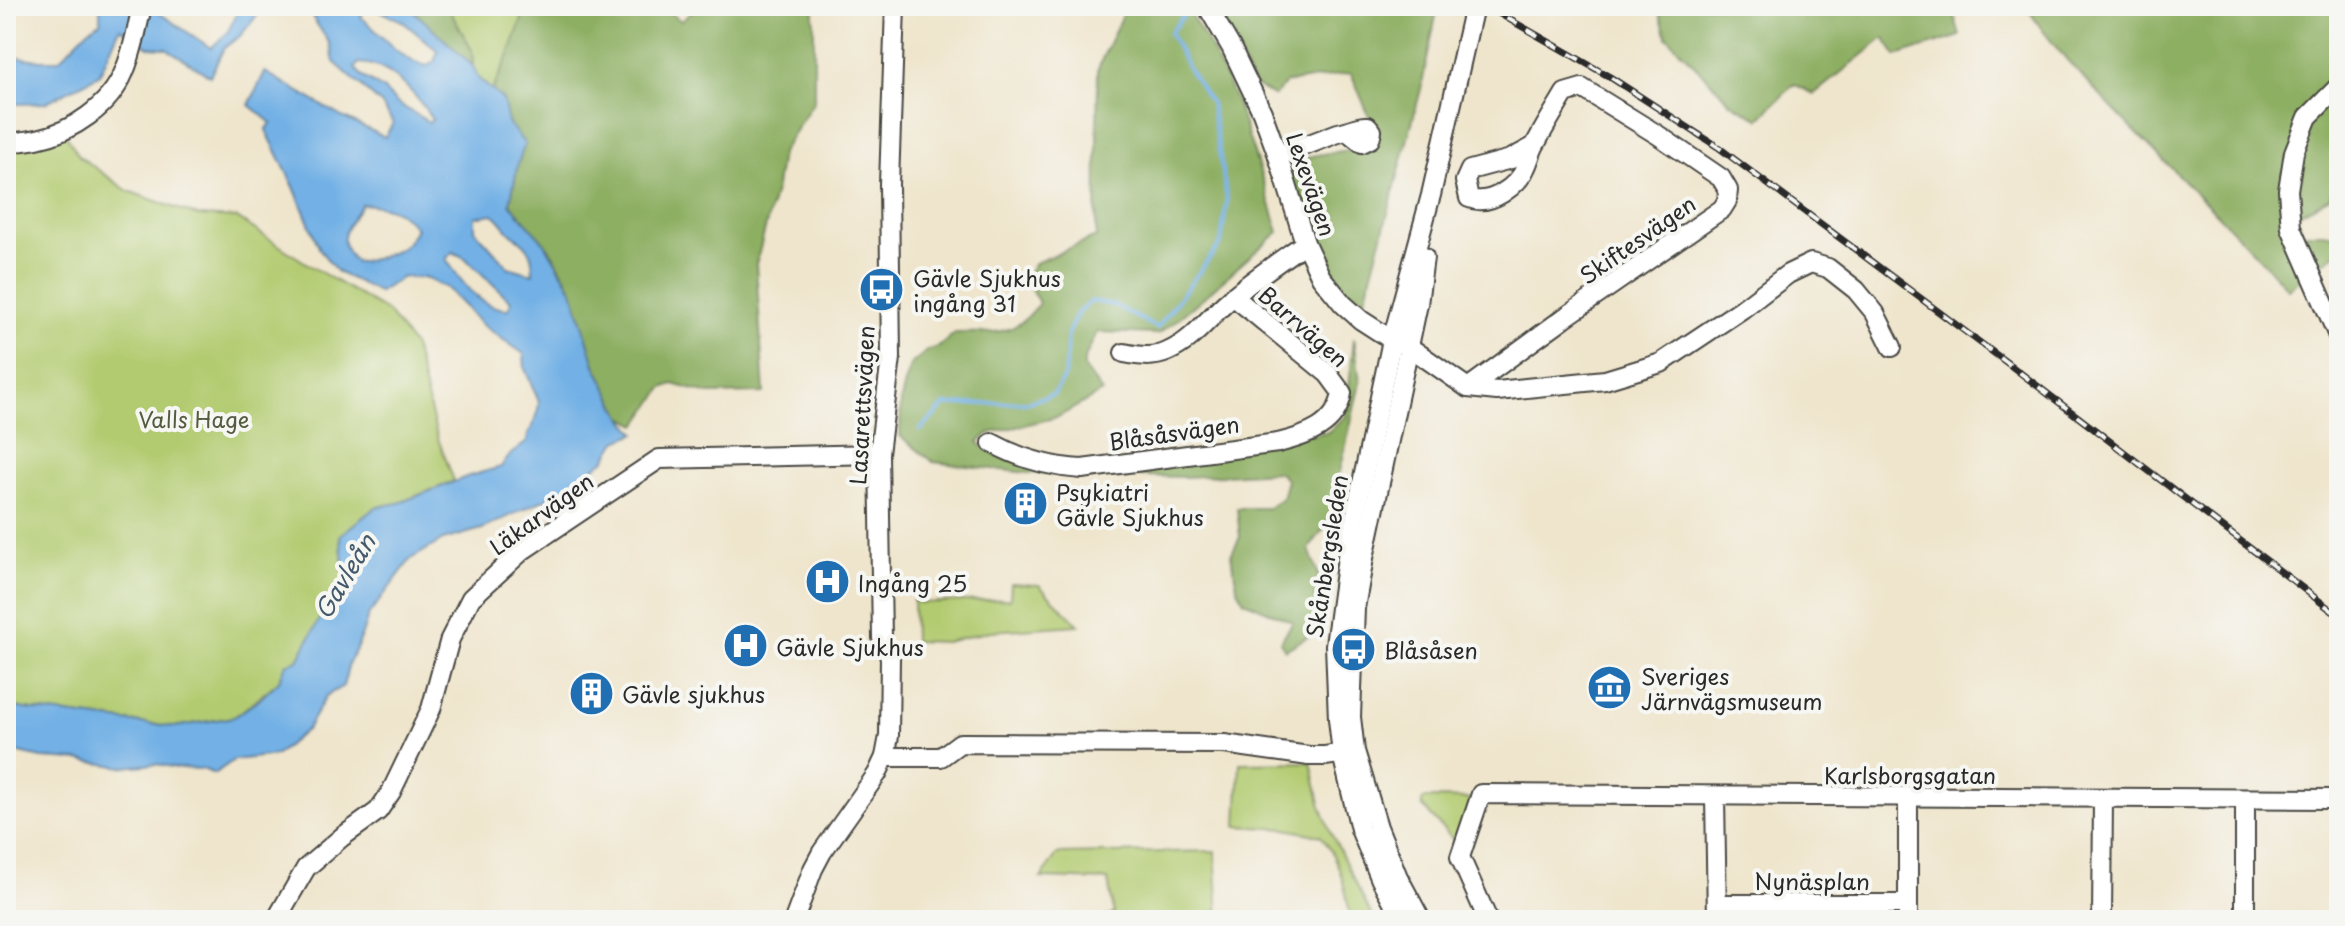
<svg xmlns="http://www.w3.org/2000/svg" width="2345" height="926" viewBox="0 0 2345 926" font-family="'Playpen Sans',sans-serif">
<rect width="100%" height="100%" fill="#f6f6f2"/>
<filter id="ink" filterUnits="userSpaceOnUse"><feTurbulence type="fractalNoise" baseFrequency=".0125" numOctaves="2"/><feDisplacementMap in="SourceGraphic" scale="16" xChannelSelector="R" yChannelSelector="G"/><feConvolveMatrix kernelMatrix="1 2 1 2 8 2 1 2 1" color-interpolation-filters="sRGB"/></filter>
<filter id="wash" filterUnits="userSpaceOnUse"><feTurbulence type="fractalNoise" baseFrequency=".006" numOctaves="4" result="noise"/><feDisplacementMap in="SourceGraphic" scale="32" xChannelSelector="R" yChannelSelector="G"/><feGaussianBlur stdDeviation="1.8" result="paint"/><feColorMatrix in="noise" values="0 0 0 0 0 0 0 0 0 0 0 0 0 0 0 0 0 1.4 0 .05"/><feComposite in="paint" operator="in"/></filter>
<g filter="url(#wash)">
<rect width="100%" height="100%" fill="#efe5cc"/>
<g fill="#b2cb70" stroke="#6e7b4e" stroke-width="2">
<path d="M447 6H533L524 14 509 55 492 91 477 78 473 66 472 50Z"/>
<path d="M65 133 79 156 128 191 198 216 237 218 309 265 388 312 414 347 437 436 454 481 399 503 376 507 340 535 346 591 330 600 298 660 286 664 279 681 235 717 174 727 25 709 6 705V143Z"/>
<path d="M1011 584 1039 585 1079 625 990 631 946 642 914 641 913 600 920 603 1010 599Z"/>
<path d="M1311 762 1320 803 1330 831 1374 920H1351C1346 890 1340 860 1321 836L1286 829 1237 826 1240 763Z"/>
<path d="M1426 798 1473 799 1456 843 1422 806V801Z"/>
<path d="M1215 851 1219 920H1097L1114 914 1108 880 1041 878 1057 854Z"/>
</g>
<g fill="#8daf62" stroke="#5c6d46" stroke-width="2">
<path d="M408 6H447L472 50 473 66Z"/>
<path d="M533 6H662L681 21 699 6H814V101L781 153 776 187 756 264 764 393 709 394 673 384 663 388 637 425 622 417 595 365 573 291 554 256 544 242 510 204 518 163 525 144 507 123 503 100 492 91 509 55 524 13Z"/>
<path d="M1126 6H1184C1233 72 1254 154 1279 232 1238 265 1201 303 1158 334L1097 332 1084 360V368L1102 392 1058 417 990 433 978 442 987 450 1075 470 1328 432 1346 416 1354 338 1360 382 1329 521 1309 549 1319 577 1309 636 1285 650 1280 642 1293 622 1244 601 1237 587 1231 555 1240 537 1237 508H1268L1282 498 1287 480 1278 472 1185 477 1027 473 933 462 900 436 901 399 910 365 927 351 940 346 955 333C993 332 1015 338 1039 303L1025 278 1035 263 1096 237 1098 68Z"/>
<path d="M1214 6H1438L1421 89 1365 299 1346 290 1323 256 1306 242 1283 166 1316 155 1375 146 1379 131 1376 122 1369 116 1351 73 1286 83 1274 96 1254 85Z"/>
<path d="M1657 6H1952L1960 36 1896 56 1884 38 1814 94 1794 84 1759 119 1730 102 1667 37Z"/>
<path d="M2026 6H2339V180L2330 197 2285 221 2290 233H2324L2339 236V251L2288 289C2233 228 2174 172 2117 113 2085 80 2051 46 2026 6Z"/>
</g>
<g fill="#72b0e5" stroke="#4e6e88" stroke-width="2" fill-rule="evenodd">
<path d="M100 6H149L211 48 227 33 241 6H265L240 36 224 48 210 76 166 48 148 47 120 28 99 75 45 103 18 104 6 100V46H15L17 57 39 60H59L88 30 100 22Z"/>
<path d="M305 6H383L390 8 395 6H408L473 66 478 78 503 100 508 123 525 144 518 163 510 204 544 242 573 291 595 365 622 417 636 433 617 441 605 460 554 495 482 529 443 540 411 559 368 616 359 643 349 663 343 686 326 696 307 729 276 755 234 760 214 774 203 769 177 768 156 764 123 767 77 760 41 758 6 750V705L25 709 174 727 234 717 261 698 279 681 286 664 298 660 330 599 346 591 340 535 376 507 399 503 469 476 501 467 511 454 527 442 528 435 537 416 539 402 525 369 524 354 482 325 447 288 425 278 403 277 379 292 337 272 320 250 294 187 266 130 271 123 249 105 265 72 342 117 385 137 393 123 382 105 334 62 330 44ZM372 7 402 21 438 51 434 62 427 66C397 59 383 35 361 17L365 8ZM359 63C391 64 416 94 432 119L429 122 397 103 383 89 363 77 355 68ZM362 204C386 206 401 209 416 228 413 234 410 241 405 245 397 253 367 262 356 262 332 241 348 225 362 204ZM493 214C501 220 505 228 512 234 530 248 532 250 533 274L508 267 475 230V217ZM453 252 465 258 511 301 509 309C479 309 461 281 446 259Z"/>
</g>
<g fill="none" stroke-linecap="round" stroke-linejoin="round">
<path stroke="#72b0e5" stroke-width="4" d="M920 430 945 405 1029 402 1054 394 1065 375 1068 333 1078 312 1092 301 1114 305 1157 328 1221 243 1227 199 1211 103 1188 68 1170 33 1184 15 1201 6"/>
</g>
</g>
<g filter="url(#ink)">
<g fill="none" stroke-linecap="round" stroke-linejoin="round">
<defs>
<g id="minor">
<path d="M1207 6 1231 47 1262 112 1278 156 1305 243 1321 277 1343 304 1361 320 1392 340 1408 346 1468 388 1497 391 1605 380 1661 363 1742 309 1788 274 1811 263 1828 268 1856 290 1875 313 1892 347"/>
<path d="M2339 86 2308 117 2294 152 2288 190 2291 228 2339 338"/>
<path d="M6 143C16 142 27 141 37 139 72 132 110 106 124 72 133 52 137 28 142 6"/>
<path d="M1278 156 1338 133C1350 131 1357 125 1368 126L1372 131 1370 139 1362 143 1348 132"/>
<path d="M1124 353C1139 356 1153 358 1167 352 1193 341 1209 317 1229 300 1253 279 1280 261 1305 243"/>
<path d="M1468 388 1564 318 1722 209 1727 201 1728 190 1721 178 1658 135 1582 88 1565 93C1555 110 1545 126 1536 143 1531 151 1530 159 1526 167 1518 186 1490 207 1469 198L1465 181 1470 170 1511 159 1533 147"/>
<path d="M992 443C1019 458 1051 467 1082 469L1278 443C1307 436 1337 426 1342 393L1328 374 1233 296"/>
<path d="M885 757H941L960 743 1224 744 1309 756H1325L1352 752"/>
<path d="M1715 797 1717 920"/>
<path d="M1908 798V920"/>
<path d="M1717 904H1908"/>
<path d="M276 920 306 868 342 837 378 811 391 792 431 709 450 639 471 598 523 550 659 459 879 454"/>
<path d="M794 920 813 869 822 852 877 774 885 757 889 736 890 658 882 638 879 454 891 358 889 184 895 6"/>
<path d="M1403 920 1381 880 1360 829 1342 754 1338 719 1335 645 1348 550 1392 340 1431 195 1474 6"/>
<path d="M1421 920 1398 877 1378 827 1355 751 1351 717 1355 608 1364 558 1418 304 1424 257"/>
<path d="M1488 920 1460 857 1481 794 2339 799"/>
<path d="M2102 920 2103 798"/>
<path d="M2245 920V799"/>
</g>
</defs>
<use href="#minor" stroke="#484743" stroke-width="22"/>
<use href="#minor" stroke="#fff" stroke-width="18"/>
<defs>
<path id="rail" d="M1486 6 1610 77 1718 147 2006 362 2339 616"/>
</defs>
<use href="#rail" stroke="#2b2b2b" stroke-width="7"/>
<use href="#rail" stroke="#f6f6f2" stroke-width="4" stroke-dasharray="12" stroke-linecap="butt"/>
</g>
</g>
<defs>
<symbol id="bus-disc" viewBox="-11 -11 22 22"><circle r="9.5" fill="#1f6fb2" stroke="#f6f6f2"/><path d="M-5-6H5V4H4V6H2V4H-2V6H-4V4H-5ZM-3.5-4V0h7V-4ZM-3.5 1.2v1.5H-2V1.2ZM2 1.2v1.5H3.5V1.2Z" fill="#fff"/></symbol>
<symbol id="building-disc" viewBox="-11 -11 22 22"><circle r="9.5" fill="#1f6fb2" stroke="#f6f6f2"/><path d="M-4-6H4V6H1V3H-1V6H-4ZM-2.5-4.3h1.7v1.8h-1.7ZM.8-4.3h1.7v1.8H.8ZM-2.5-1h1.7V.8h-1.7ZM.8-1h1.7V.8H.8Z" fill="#fff"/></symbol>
<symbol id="hospital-disc" viewBox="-11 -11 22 22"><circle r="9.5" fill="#1f6fb2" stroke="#f6f6f2"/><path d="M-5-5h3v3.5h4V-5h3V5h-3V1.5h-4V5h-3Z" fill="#fff"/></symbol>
<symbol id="museum-disc" viewBox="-11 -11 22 22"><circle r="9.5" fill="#1f6fb2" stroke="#f6f6f2"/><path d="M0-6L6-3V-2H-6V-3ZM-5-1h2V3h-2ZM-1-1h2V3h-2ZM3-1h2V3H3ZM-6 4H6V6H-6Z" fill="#fff"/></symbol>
</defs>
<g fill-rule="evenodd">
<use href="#bus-disc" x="856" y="264" width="51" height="51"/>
<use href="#building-disc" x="1000" y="478" width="51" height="51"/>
<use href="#hospital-disc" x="802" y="556" width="51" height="51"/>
<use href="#hospital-disc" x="720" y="620" width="51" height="51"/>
<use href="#bus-disc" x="1328" y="624" width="51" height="51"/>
<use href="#museum-disc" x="1584" y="662" width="51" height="51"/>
<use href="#building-disc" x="566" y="668" width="51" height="51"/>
</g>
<g text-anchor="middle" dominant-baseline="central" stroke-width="8" stroke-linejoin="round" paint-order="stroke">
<g font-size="22" fill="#2b2b2b" stroke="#f6f6f2">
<text transform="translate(1312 184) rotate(71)">Lexevägen</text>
<text transform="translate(1637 239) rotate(-35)">Skiftesvägen</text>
<text transform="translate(1304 326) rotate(41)">Barrvägen</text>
<text transform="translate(861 405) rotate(-87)">Lasarettsvägen</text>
<text transform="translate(1174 432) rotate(-8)">Blåsåsvägen</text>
<text transform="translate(541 513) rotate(-36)">Läkarvägen</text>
<text transform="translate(1326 556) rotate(-81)">Skånbergsleden</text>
<text x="1910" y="774">Karlsborgsgatan</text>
<text x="1812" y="880">Nynäsplan</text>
</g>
<g font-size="22" fill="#2b2b2b" stroke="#f6f6f2" text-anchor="start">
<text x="913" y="277">Gävle Sjukhus<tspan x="913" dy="25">ingång 31</tspan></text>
<text x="1056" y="491">Psykiatri<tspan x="1056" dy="25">Gävle Sjukhus</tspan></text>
<text x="858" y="582">Ingång 25</text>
<text x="776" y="646">Gävle Sjukhus</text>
<text x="1384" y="649">Blåsåsen</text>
<text x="1641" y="675">Sveriges<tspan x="1641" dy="25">Järnvägsmuseum</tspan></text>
<text x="622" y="693">Gävle sjukhus</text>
</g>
<g font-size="22" fill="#545b40" stroke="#f6f6f2">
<text x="194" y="418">Valls Hage</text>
</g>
<g font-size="24" font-style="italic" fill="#445a6c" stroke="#f6f6f2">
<text transform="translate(344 576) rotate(-59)">Gavleån</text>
</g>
</g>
<rect width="2345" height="926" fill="none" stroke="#f6f6f2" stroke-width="32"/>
</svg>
